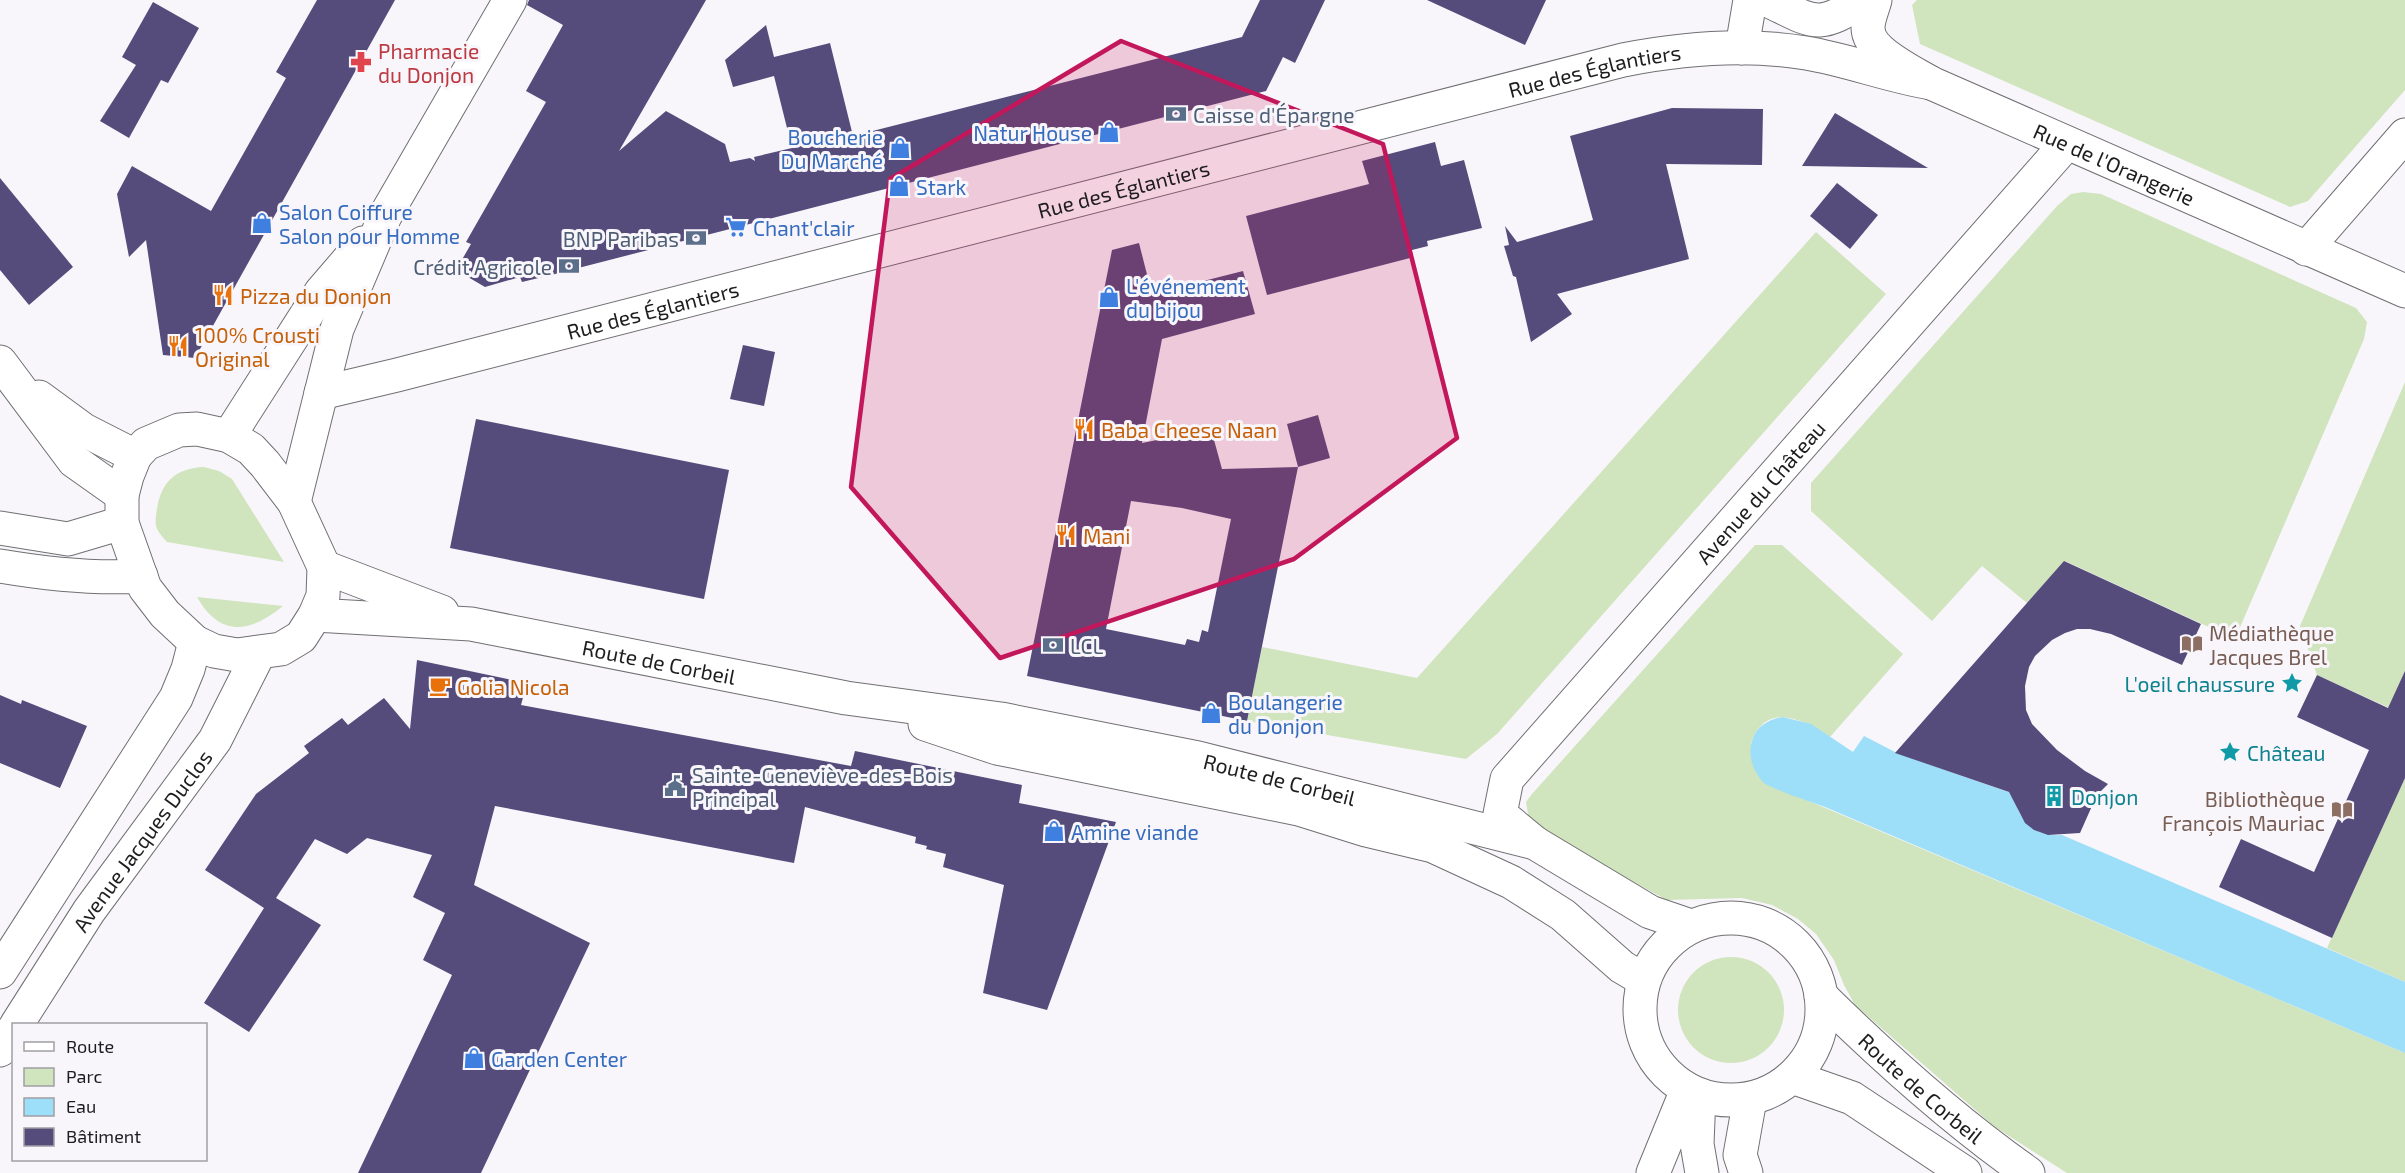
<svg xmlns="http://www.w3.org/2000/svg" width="2405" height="1173" viewBox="0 0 2405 1173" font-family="'Exo 2',sans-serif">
<rect width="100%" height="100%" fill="#f8f6fb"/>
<g fill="#d0e4be">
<path d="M1917 0H2405V90L2308 201 2290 207 1920 44 1912 5Z"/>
<path d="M2083 192 2101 194 2356 308 2367 322 2364 339 2235 639 2065 561 2027 603 1982 566 1932 621 1811 511V483L2057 206 2071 194Z"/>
<path d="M1816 232 1886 294 1497 734 1466 759 1247 721 1262 647 1417 678Z"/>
<path d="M2405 382V715L2317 675 2300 626Z"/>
<path d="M204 467 219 471 232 479 284 562 167 542C155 529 154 526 157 509 161 482 176 468 204 467Z"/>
<path d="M1755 545H1782L1903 654 1830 737C1803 719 1766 701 1751 743L1764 782 2405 1053V1173H2067L1995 1127 1855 1005 1844 985 1834 960 1816 934 1798 919 1772 905 1742 898 1667 900 1530 826 1526 802 1532 794Z"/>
<path d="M197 597 283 606C251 632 221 639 197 597Z"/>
<path d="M2405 778V982L2327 948Z"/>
<circle cx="1731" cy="1010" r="53"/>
</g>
<path fill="#9ddef9" d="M1783 717 1811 724 1853 752 1864 736 1899 754 2014 794C2018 821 2034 837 2062 835L2405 982V1053L1825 807C1812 802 1771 789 1763 782 1752 770 1747 753 1753 738 1758 725 1770 719 1783 717Z"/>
<g fill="#554c7b" fill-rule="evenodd">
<path d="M317 0H395L195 358 163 355 146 240 129 257 117 194 132 166 211 211 286 78 276 72Z"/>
<path d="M529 0H706L619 151 666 111 725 144 730 162 750 158 755 161 754 157 792 148 774 76 733 87 725 60 766 25 774 57 830 43 853 136 1242 37 1260 0H1325L1295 63 1283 57 1266 91 555 274 522 282 520 277 485 287 456 270 471 244 466 242 546 102 526 91 563 25 527 5Z"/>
<path d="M1427 0H1546L1525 45Z"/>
<path d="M153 2 199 28 168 83 161 80 129 138 100 121 136 65 122 57Z"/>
<path d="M1672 108 1763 109 1762 165 1666 164 1689 259 1557 294 1572 314 1531 342 1516 277 1513 276 1504 246 1509 245 1505 226 1517 242 1593 220 1570 136Z"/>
<path d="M1835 113 1928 168 1802 166Z"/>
<path d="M1435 142 1441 166 1464 160 1482 228 1427 241 1428 246 1408 251 1410 258 1267 295 1246 216 1369 184 1362 161Z"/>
<path d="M0 178 73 267 29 305 0 270Z"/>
<path d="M1837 183 1878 215 1850 249 1810 216Z"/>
<path d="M1139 243 1152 294 1243 271 1255 314 1162 339 1142 443 1211 429 1222 469 1298 467 1247 721 1027 676 1112 250ZM1131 501 1182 508 1231 519 1208 632 1202 630 1199 642 1187 639 1185 645 1106 629Z"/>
<path d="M743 345 775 352 764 406 730 399Z"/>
<path d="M1318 415 1330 458 1298 467 1287 424Z"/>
<path d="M476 419 729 470 704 599 450 548Z"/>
<path d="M2064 561 2201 624 2182 665 2111 634 2090 629H2077L2065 633 2052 640 2035 656 2029 667 2025 686 2026 710 2032 724 2057 750 2085 771 2108 784 2093 799 2092 806 2080 833 2048 835 2034 830 2025 823 2009 792 1895 753Z"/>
<path d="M417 660 527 683 521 705 851 766 855 751 1022 785 1019 803 1116 822 1047 1010 983 993 1004 885 943 867 946 854 926 849 927 846 915 843 916 837 805 807 794 863 495 806 474 885 590 943 481 1173H358L452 975 423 960 445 913 413 897 432 855 367 838 347 854 315 839 276 898 321 925 249 1032 204 1003 264 908 205 870 256 794 309 753 304 746 342 718 348 725 384 698 410 729Z"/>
<path d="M2405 671V778L2332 938 2219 887 2241 839 2314 872 2369 750 2297 717 2317 675 2388 708Z"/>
<path d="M0 695 21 704 22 700 87 726 60 788 0 763Z"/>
</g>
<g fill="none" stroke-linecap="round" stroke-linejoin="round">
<defs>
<g id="street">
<path d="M1767 0C1814 22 1817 31 1863 0"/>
<path id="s1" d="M1875 0C1873 8 1868 19 1868 28 1868 52 1913 72 1931 83L2405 291"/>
<path d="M1742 48 1750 0"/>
<path d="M2306 249 2405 135"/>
<path d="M0 362 74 461 122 495"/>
<path id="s2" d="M321 393 397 375 1623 60C1684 48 1745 43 1806 53 1848 60 1889 76 1931 83"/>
<path d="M39 397 84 430 135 456"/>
<path id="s3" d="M1535 843 1500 814 1507 779 2067 143"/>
<path d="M1653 1173 1687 1090"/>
</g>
<g id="secondary">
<path d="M197 429 229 436 251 449 265 464 294 502 324 567 323 596 315 615 301 637 281 649 237 655 214 651 195 642 165 614 145 588 122 523V495L127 476 135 456 146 444 179 430Z"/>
<path d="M229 436 321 292 363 243"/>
<path d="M294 502 337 329 385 216 510 0"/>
<path d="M0 528 68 539 122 523"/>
<path d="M0 566C47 574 93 579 141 576"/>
<path d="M324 567 442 612"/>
<path id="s4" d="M315 615 471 624 846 698 1001 719 1198 758 1535 843 1650 912 1691 926"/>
<path d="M925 724 997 748 1299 809 1366 830 1433 846 1511 882 1563 915 1622 967 1644 980"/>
<circle cx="1731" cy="1009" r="91"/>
<path d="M0 972 176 698 188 669 195 642"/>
<path id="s5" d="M1821 996C1886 1060 1954 1121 2028 1173"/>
<path id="s6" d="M17 1024 89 911 215 740 259 653"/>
<path d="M0 1050 14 1029"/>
<path d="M1792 1077 1852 1098 1965 1173"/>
<path d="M1699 1095 1697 1144 1702 1173"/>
<path d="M1746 1173 1740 1155 1750 1099"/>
</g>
</defs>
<use href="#street" stroke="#706f72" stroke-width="35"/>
<use href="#secondary" stroke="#706f72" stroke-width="35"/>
<use href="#street" stroke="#fff" stroke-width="33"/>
<use href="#secondary" stroke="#fff" stroke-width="33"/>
</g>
<path fill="#c2185b" fill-opacity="0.2" stroke="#c2185b" stroke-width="4.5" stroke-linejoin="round" d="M1121 41 1383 144 1457 438 1294 559 1000 658 851 487 890 179Z"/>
<defs>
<symbol id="pharmacy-bare" viewBox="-9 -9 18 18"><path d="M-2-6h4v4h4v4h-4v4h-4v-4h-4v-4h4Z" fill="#e0444e" stroke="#f8f6fb" stroke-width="2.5" paint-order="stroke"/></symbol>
<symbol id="bank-bare" viewBox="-9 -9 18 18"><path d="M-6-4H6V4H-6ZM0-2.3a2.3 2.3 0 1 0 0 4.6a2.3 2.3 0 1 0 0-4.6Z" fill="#5c6f8a" stroke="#f8f6fb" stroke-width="2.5" paint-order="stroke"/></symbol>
<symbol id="shop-bare" viewBox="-9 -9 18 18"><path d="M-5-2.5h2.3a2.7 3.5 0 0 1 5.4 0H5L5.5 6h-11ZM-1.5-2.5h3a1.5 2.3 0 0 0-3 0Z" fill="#3f7fe0" stroke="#f8f6fb" stroke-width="2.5" paint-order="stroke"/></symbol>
<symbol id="supermarket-bare" viewBox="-9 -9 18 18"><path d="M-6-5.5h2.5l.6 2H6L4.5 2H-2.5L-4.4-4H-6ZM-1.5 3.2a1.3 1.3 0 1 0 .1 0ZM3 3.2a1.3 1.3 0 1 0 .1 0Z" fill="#3f7fe0" stroke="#f8f6fb" stroke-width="2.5" paint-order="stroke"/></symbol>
<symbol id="restaurant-bare" viewBox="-9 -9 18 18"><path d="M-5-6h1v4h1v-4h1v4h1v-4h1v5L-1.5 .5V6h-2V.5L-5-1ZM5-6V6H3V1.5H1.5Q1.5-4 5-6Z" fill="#e8710a" stroke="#f8f6fb" stroke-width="2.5" paint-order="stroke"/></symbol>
<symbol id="library-bare" viewBox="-9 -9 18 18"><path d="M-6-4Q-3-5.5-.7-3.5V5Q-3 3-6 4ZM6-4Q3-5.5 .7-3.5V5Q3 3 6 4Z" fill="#8d6e63" stroke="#f8f6fb" stroke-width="2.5" paint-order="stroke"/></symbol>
<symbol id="sight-bare" viewBox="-9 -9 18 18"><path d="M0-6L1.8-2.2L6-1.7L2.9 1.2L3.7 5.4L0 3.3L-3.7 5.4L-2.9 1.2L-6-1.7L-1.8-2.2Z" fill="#0f9aa8" stroke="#f8f6fb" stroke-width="2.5" paint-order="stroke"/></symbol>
<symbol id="cafe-bare" viewBox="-9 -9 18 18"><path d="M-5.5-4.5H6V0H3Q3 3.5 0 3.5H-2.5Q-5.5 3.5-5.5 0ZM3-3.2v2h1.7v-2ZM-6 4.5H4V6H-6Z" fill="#e8710a" stroke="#f8f6fb" stroke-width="2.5" paint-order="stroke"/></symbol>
<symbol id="civic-bare" viewBox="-9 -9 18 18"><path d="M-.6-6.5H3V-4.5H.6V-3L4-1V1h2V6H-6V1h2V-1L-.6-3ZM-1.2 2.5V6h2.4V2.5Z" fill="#5c6f8a" stroke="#f8f6fb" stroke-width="2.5" paint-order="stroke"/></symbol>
<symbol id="building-bare" viewBox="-9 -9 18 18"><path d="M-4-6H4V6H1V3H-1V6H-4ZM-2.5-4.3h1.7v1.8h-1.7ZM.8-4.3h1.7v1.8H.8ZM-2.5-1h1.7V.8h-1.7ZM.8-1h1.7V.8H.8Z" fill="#0f9aa8" stroke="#f8f6fb" stroke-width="2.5" paint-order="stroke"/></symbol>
</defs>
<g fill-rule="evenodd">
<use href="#pharmacy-bare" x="346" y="47" width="30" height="30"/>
<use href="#bank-bare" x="1161" y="99" width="30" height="30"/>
<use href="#shop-bare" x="1094" y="117" width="30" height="30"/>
<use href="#shop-bare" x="885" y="133" width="30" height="30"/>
<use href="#shop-bare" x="884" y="171" width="30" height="30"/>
<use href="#shop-bare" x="247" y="208" width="30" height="30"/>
<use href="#supermarket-bare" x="721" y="212" width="30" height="30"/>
<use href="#bank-bare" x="681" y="223" width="30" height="30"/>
<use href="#bank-bare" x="554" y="251" width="30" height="30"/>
<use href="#restaurant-bare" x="208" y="280" width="30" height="30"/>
<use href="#shop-bare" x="1094" y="282" width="30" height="30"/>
<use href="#restaurant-bare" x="163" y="331" width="30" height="30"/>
<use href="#restaurant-bare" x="1069" y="414" width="30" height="30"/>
<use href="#restaurant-bare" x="1051" y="520" width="30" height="30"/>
<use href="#library-bare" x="2177" y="629" width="30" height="30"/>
<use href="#bank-bare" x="1038" y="630" width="30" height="30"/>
<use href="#sight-bare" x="2277" y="668" width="30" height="30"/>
<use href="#cafe-bare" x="425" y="671" width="30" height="30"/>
<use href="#shop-bare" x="1196" y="698" width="30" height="30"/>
<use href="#sight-bare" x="2215" y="737" width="30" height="30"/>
<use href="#civic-bare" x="660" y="771" width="30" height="30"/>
<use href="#building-bare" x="2039" y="781" width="30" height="30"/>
<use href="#library-bare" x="2327" y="795" width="30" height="30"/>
<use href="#shop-bare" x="1039" y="816" width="30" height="30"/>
<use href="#shop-bare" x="459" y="1043" width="30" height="30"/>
</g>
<g text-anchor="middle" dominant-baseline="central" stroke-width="6" stroke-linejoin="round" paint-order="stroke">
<g font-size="21" fill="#be3a42" stroke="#f8f6fb" text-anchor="start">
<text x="378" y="50">Pharmacie<tspan x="378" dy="24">du Donjon</tspan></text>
</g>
<g font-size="21" fill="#1d1c1e" stroke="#f8f6fb">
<text stroke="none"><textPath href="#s2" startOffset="1314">Rue des Églantiers</textPath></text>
<text stroke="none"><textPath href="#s1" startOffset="316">Rue de l'Orangerie</textPath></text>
<text stroke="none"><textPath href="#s2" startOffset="828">Rue des Églantiers</textPath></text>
<text stroke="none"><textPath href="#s2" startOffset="342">Rue des Églantiers</textPath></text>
<text stroke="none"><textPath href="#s3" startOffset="464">Avenue du Château</textPath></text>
<text stroke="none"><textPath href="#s4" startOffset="348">Route de Corbeil</textPath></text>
<text stroke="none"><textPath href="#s4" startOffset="980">Route de Corbeil</textPath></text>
<text stroke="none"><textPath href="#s6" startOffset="222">Avenue Jacques Duclos</textPath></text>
<text stroke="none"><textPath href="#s5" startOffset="136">Route de Corbeil</textPath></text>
</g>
<g font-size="21" fill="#4e5e75" stroke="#f8f6fb" text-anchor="start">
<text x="1193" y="114">Caisse d'Épargne</text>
<text x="679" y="238" text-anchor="end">BNP Paribas</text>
<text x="552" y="266" text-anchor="end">Crédit Agricole</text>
<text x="1070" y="645">LCL</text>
<text x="692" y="774">Sainte-Geneviève-des-Bois<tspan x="692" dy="24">Principal</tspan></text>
</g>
<g font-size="21" fill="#366cbe" stroke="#f8f6fb" text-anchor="start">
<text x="1092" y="132" text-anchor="end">Natur House</text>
<text x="883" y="136" text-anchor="end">Boucherie<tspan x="883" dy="24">Du Marché</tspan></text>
<text x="916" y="186">Stark</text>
<text x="279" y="211">Salon Coiffure<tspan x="279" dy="24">Salon pour Homme</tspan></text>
<text x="753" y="227">Chant'clair</text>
<text x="1126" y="285">L'événement<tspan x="1126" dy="24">du bijou</tspan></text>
<text x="1228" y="701">Boulangerie<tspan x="1228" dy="24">du Donjon</tspan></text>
<text x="1071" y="831">Amine viande</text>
<text x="491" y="1058">Garden Center</text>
</g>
<g font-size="21" fill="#c56008" stroke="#f8f6fb" text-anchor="start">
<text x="240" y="295">Pizza du Donjon</text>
<text x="195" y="334">100% Crousti<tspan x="195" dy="24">Original</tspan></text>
<text x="1101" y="429">Baba Cheese Naan</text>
<text x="1083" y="535">Mani</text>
<text x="457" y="686">Golia Nicola</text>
</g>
<g font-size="21" fill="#785e54" stroke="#f8f6fb" text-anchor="start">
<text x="2209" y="632">Médiathèque<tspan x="2209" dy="24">Jacques Brel</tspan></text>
<text x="2325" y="798" text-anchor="end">Bibliothèque<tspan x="2325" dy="24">François Mauriac</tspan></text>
</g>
<g font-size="21" fill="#0d838f" stroke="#f8f6fb" text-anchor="start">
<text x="2275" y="683" text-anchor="end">L'oeil chaussure</text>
<text x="2247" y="752">Château</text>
<text x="2071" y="796">Donjon</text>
</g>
</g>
<rect x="12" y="1023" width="195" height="138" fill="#f8f6fb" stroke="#a09fa3" stroke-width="1.5"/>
<rect x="24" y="1042" width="30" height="9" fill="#ffffff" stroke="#a09fa3" stroke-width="1.5"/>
<text x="66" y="1053" font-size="18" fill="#1d1c1e">Route</text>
<rect x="24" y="1068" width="30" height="18" fill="#d0e4be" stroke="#a09fa3" stroke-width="1.5"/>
<text x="66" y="1083" font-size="18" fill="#1d1c1e">Parc</text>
<rect x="24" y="1098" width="30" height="18" fill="#9ddef9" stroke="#a09fa3" stroke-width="1.5"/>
<text x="66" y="1113" font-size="18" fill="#1d1c1e">Eau</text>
<rect x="24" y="1128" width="30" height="18" fill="#554c7b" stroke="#a09fa3" stroke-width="1.5"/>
<text x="66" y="1143" font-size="18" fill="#1d1c1e">Bâtiment</text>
</svg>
